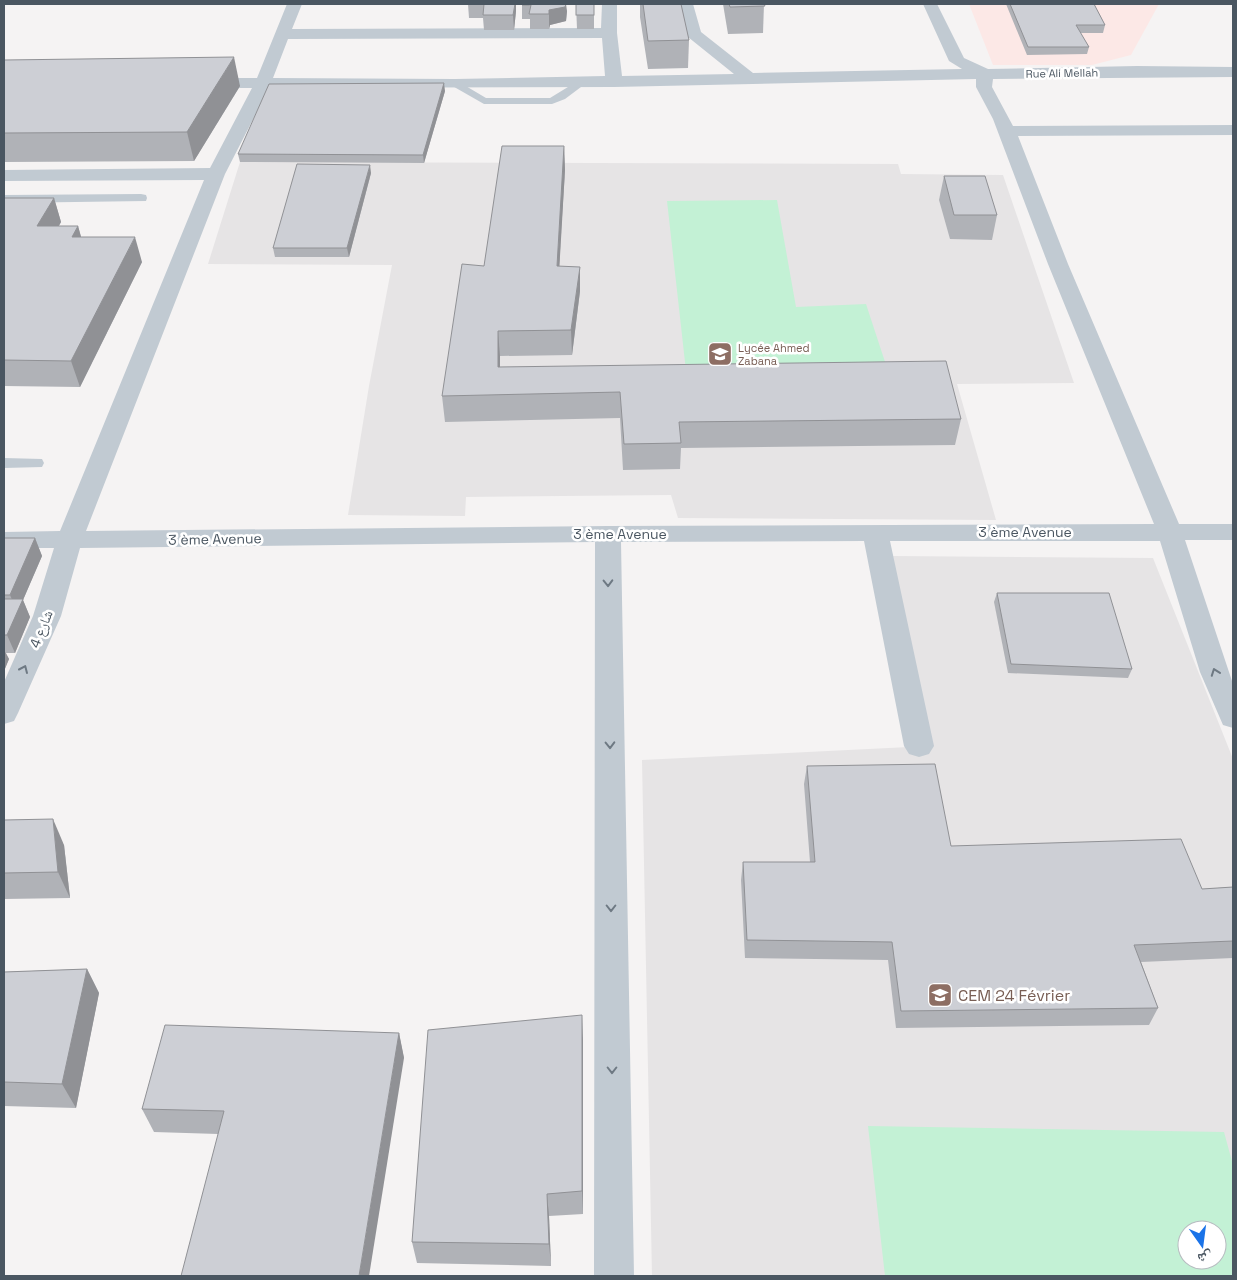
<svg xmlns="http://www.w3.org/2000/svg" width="1237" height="1280" viewBox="0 0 1237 1280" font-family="'Space Grotesk','Noto Naskh Arabic',sans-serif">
<rect width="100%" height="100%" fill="#f5f3f3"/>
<g fill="#e6e4e5" fill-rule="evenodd">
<path d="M240 162 898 164 901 174 1003 175 1074 383 957 384 996 520 678 518 671 495 466 497 465 516 348 515 369 386 392 265 208 264Z"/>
<path d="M893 556 1153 558 1233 759V1276H652L642 760 909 747ZM1187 1230H1217V1260H1187Z"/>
</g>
<path fill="#fce8e6" d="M969 4H1159L1131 55 1092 65H993Z"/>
<g fill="#c3f1d5" fill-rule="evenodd">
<path d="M777 200 796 307 866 304 887 368 686 371 667 201Z"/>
<path d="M868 1126 1224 1132 1233 1165V1276H885ZM1187 1230H1217V1260H1187Z"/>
</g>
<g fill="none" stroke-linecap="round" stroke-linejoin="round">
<g fill="#c1cad2" fill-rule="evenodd">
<path d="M581 79 587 82 585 84 565 99 552 104H484L449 84 455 81 459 82 486 98H550Z"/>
<path d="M141 194 146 195 147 198 146 201 4 203V195Z"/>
<path d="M4 458 42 459 44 463 42 467 4 468Z"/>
</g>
<path fill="#c1cad2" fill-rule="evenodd" d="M287 4H302L292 29 601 28 602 4H617V33L622 76 734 74 688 37 679 4H693L701 32 753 73 962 69 949 61 923 4H937L964 58 988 69 1137 66 1233 67V77L993 79 992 87 1013 126 1233 125V135L1018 136 1068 264 1179 524H1233V540H1185L1233 684V728L1223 725 1200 672 1160 541H890L934 746 929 754 919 757 909 754 904 746 864 541 621 542 634 1276H594L595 542 80 548 61 616 18 713 14 721 4 724V682L33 616 54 548H4V532L60 531 204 180 4 181V170L210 168 252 88H203L197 87 195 83 197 79 203 78H257ZM602 38 605 76 455 79 273 78 288 39ZM976 79V87L993 119 1048 264 1154 524 608 526 86 531 225 174 269 88 614 87Z"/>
</g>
<g fill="#b0b2b7">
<path d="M468 4H516V11L514 30H484L483 18H469Z"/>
<path d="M522 4 567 11 566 21 550 25 549 29H530V19H522Z"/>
<path d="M576 4H594V29H577Z"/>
<path d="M640 4H681L689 40 688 68 648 69 640 17Z"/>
<path d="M723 4H764L763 33 728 34Z"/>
<path d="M1006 4H1094L1105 25 1103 33H1080L1089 47 1087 54 1027 55Z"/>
<path d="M4 60 240 86 194 161 4 162Z"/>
<path d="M445 91 424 163 240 162 238 154Z"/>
<path d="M564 146 565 170 559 267H580V291L572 355 500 356V367L961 419 955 445 681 448 680 469 623 470 620 418 445 422 442 396 484 266Z"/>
<path d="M371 173 349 257H275L273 248Z"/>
<path d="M944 176 997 215 992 240 950 239 939 200Z"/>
<path d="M4 198H54L61 222 59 226H78L81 237 142 262 80 387 4 386Z"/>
<path d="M4 538H35L42 556 23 600 30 617 15 653H6L9 659 4 671Z"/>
<path d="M997 593 1132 669 1128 678 1008 673 994 602Z"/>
<path d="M807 766 951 846 1202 889 1233 887V958L1141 962 1158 1008 1149 1025 896 1028 888 960 745 958 741 880 743 862H810L804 784Z"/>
<path d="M4 820 64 845 70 898 4 899Z"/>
<path d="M87 969 99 993 76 1108 4 1106V972Z"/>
<path d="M399 1033 404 1058 218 1134 154 1132 142 1109Z"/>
<path d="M583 1040V1214L549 1216 551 1266 417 1263 412 1242Z"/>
</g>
<g fill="#909195">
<path d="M515 4H516V11L514 30 513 15Z"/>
<path d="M566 4 567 11 566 21 550 25 549 29V10Z"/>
<path d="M234 57 240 86 194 161 187 132Z"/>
<path d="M444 83 445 91 424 163 423 155Z"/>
<path d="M564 146 565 170 558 291 557 266Z"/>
<path d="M370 165 371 173 349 257 347 248Z"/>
<path d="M54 198 61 222 44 250 37 226Z"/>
<path d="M78 226 85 251 72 237Z"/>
<path d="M135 237 142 262 80 387 71 361Z"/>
<path d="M580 267V291L572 355 571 330Z"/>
<path d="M498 331 500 356V392L498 367Z"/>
<path d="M35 538 42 556 23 600 30 617 15 653 7 635 17 611 10 595Z"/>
<path d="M4 650 9 659 4 671Z"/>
<path d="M53 819 64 845 70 898 58 872Z"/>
<path d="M87 969 99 993 76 1108 62 1084Z"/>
<path d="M582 1015 583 1040V1214L582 1191Z"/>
<path d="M399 1033 404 1058 369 1276H359Z"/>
<path d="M547 1194 549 1216 551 1266 549 1244Z"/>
</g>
<g fill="#cdcfd5" stroke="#909195">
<path d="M484 4H515L513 15H483Z"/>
<path d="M522 4H566L565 7 549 10V14H529L531 5H522Z"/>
<rect x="576" y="4" width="18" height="11"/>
<path d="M643 4H681L689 40 648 41Z"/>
<path d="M729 4H764L765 6 730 7Z"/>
<path d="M1010 4H1094L1105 25H1076L1089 47H1028Z"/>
<path d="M234 57 187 132 4 133V60Z"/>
<path d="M444 83 423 155 238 154 269 84Z"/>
<path d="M502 146H564L557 266 580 267 571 330 498 331V367L946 361 961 419 679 422 681 443 624 444 620 392 442 396 462 264 484 266Z"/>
<path d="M297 164 370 165 347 248H273Z"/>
<path d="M944 176H985L997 215H954Z"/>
<path d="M4 198H54L37 226H78L72 237H135L71 361 4 360Z"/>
<path d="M4 538H35L10 595H4Z"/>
<path d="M997 593H1109L1132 669 1011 664Z"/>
<path d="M4 599H23L7 635H4Z"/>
<path d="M935 764 951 846 1181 839 1202 889 1233 887V941L1134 945 1158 1008 901 1011 892 942 747 940 743 862H815L807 766Z"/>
<path d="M53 819 58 872 4 873V820Z"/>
<path d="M87 969 62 1084 4 1082V972Z"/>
<path d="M582 1015V1191L547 1194 549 1244 412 1242 428 1030Z"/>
<path d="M165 1025 399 1033 359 1276H181L224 1111 142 1109Z"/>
</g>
<defs><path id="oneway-chevron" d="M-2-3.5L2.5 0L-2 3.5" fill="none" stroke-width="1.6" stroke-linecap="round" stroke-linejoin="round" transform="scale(1.25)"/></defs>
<g stroke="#6e7983">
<use href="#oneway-chevron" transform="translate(608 583) rotate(89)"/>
<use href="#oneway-chevron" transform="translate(24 669) rotate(-66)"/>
<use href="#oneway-chevron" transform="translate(1215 672) rotate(-110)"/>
<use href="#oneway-chevron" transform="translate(610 745) rotate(89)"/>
<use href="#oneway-chevron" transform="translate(611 908) rotate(90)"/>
<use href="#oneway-chevron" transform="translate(612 1070) rotate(90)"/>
</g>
<defs>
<symbol id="school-square" viewBox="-11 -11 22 22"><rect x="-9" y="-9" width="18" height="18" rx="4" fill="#8d6e63" stroke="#fff"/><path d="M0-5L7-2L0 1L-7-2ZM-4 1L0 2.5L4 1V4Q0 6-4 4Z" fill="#fff"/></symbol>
</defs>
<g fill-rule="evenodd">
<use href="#school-square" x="706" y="340" width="28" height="28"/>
<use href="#school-square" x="926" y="981" width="28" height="28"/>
</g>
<g text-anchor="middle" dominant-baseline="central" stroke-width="5" stroke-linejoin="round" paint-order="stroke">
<g font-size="11" fill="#4a5661" stroke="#fff">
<text transform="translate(1062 73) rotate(-1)">Rue Ali Mellah</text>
</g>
<g font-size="11" fill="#785e54" stroke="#fff" text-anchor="start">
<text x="738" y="348">Lycée Ahmed<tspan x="738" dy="13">Zabana</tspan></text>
</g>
<g font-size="14" fill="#4a5661" stroke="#fff">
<text x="1025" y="532">3 ème Avenue</text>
<text x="620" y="534">3 ème Avenue</text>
<text transform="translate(215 539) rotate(-1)">3 ème Avenue</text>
<text transform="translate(41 629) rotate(-68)">شارع 4</text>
</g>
<g font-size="16" fill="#785e54" stroke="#fff" text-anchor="start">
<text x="958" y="995">CEM 24 Février</text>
</g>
</g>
<rect width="1237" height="1280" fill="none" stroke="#4a5661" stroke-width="10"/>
<g transform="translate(1202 1245) rotate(166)"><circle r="24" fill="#ffffff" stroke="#b7bbc0"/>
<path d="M0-4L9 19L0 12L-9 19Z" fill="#1a73e8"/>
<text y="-8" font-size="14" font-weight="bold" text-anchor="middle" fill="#4a5661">ش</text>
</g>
</svg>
